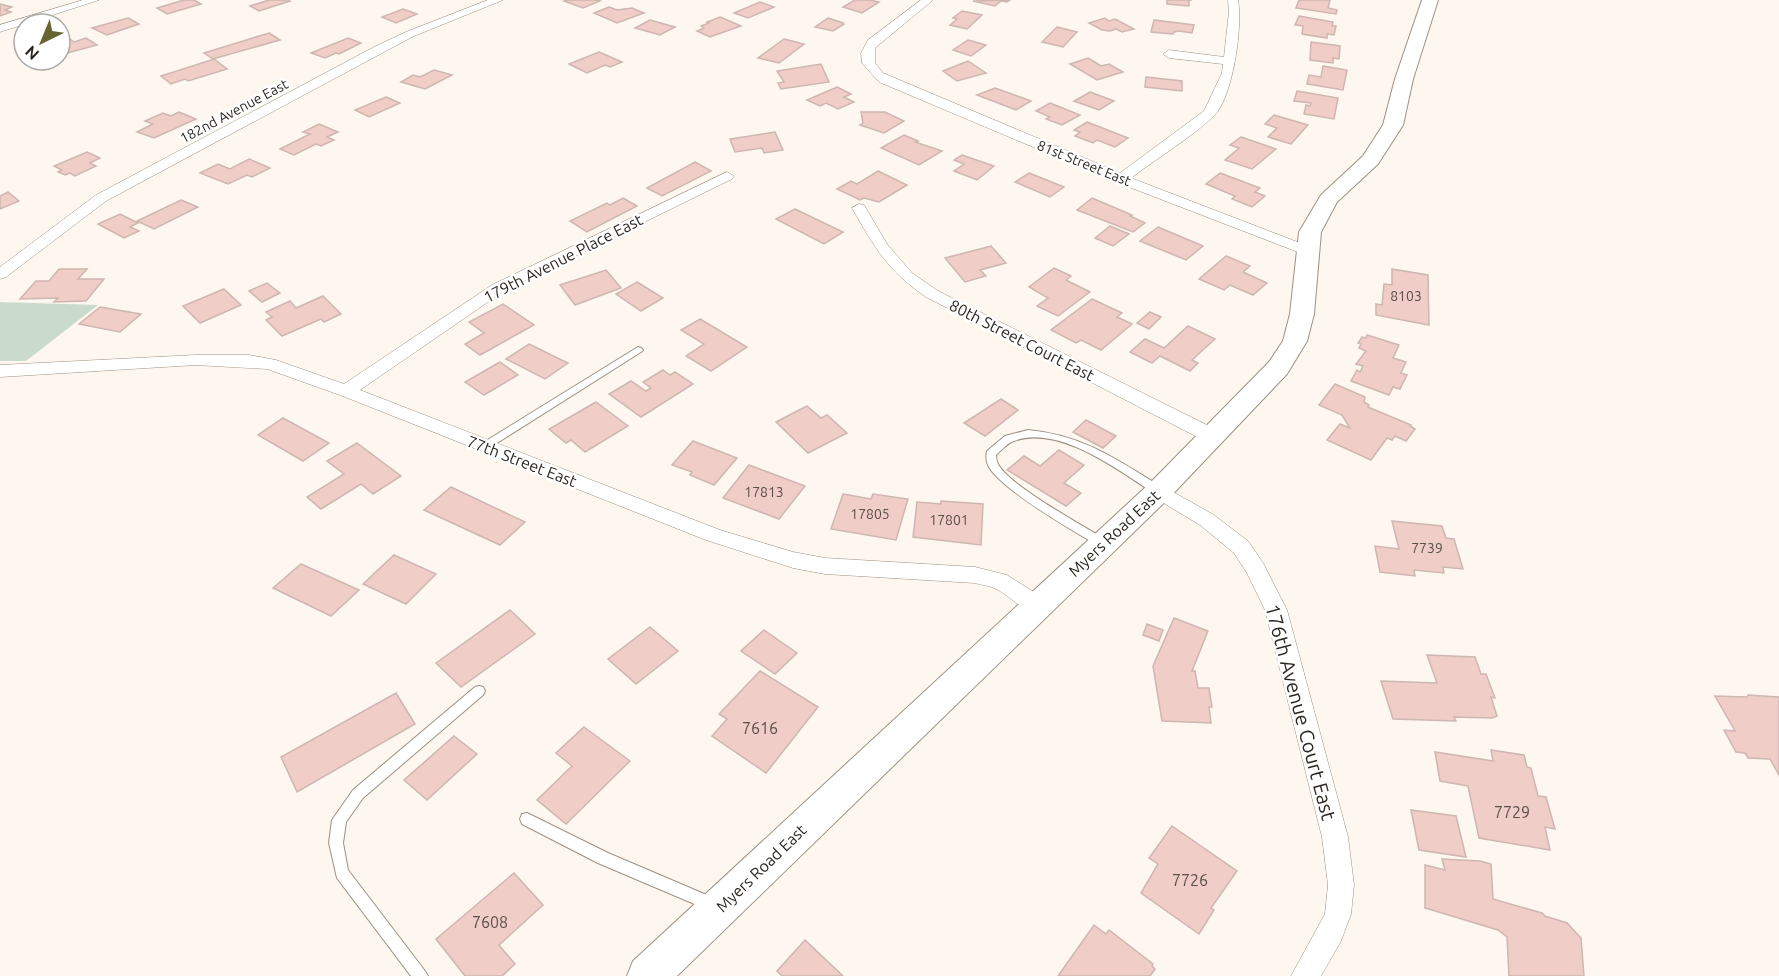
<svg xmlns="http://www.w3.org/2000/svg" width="1779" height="976" viewBox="0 0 1779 976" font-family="Ubuntu,sans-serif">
<rect width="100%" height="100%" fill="#fdf7f0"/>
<path fill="#cbdbcb" d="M0 302 98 305 26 361H0Z"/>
<g fill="#f0cdc6" stroke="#ceb6b1" stroke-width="1.5">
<path d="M184 0H194L201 4 167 14 157 8Z"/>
<path d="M269 0H288L290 1 259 11 250 6Z"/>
<path d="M567 0H596L600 1 583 8 564 1Z"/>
<path d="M855 0H870L879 2 862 13 843 7Z"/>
<path d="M1010 0 1007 2 1001 1 995 6 973 1Z"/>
<path d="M1167 0H1192H1189V6L1167 4Z"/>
<path d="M1299 0H1330L1328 8 1337 10 1336 14 1296 8Z"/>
<path d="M760 2 774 7 748 18 734 13Z"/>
<path d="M0 4 12 7 5 10 11 12 0 16Z"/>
<path d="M609 7 617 10 632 8 644 13 617 23 594 13Z"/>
<path d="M403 9 417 14 396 23 382 17Z"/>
<path d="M962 11 982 15 967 29 950 25 957 19 953 18Z"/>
<path d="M1299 16 1333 22 1332 26H1336L1334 35 1327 34V38L1302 34 1303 26 1295 25Z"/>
<path d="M720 17 741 26 710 37 697 31 704 28 701 26 709 23 707 22Z"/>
<path d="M128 18 139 24 107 35 92 28Z"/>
<path d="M828 18 843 23 844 24 833 31 815 27Z"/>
<path d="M1105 18 1109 21 1115 19 1134 29 1122 32 1116 29 1110 31 1102 30 1089 23Z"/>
<path d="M650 20 675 27 660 35 635 28Z"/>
<path d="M1154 20 1194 25 1192 33 1179 31 1174 32 1173 34 1151 32Z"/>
<path d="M1057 27 1077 32 1063 47 1042 42Z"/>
<path d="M269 33 280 40 213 59 204 53Z"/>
<path d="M86 38 97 45 60 55V42L70 39 74 42Z"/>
<path d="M348 38 361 43 339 54 336 53 325 58 311 53Z"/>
<path d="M784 39 804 44 779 63 758 58Z"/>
<path d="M968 40 986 45 971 56 953 50Z"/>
<path d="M1311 42 1340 46 1339 59 1333 58V63L1310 60Z"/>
<path d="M599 52 622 62 610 67 605 65 587 73 569 64Z"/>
<path d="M1088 58 1101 66 1109 64 1123 72 1097 80 1070 64Z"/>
<path d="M214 59 227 69 188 81 185 79 171 84 161 76Z"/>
<path d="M968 61 986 73 957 81 943 71Z"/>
<path d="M821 64 829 82 781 89 778 83 784 82 777 71Z"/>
<path d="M1323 66 1347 70 1343 90 1307 84 1309 75 1321 77Z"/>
<path d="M434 70 452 75 425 89 401 82 413 75 420 77Z"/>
<path d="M1146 77 1182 81V91L1145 87Z"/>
<path d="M837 87 851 94 844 97 854 102 838 109 826 103 820 106 807 100Z"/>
<path d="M995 88 1031 101 1016 110 977 95Z"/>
<path d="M1297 91 1338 98 1334 119 1304 114 1306 105 1310 106 1311 103 1294 101Z"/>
<path d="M1090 92 1114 101 1099 110 1074 101Z"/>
<path d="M386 97 400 103 369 117 355 110Z"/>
<path d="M1050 103 1080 115 1062 125 1046 119 1050 117 1036 111Z"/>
<path d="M179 112 196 119 154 138 137 132 153 124 145 121 163 113 171 116Z"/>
<path d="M861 112H885L904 121 884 133 860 125 863 123Z"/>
<path d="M1274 115 1308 125 1291 144 1268 137 1277 128 1265 124Z"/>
<path d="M1087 122 1128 138 1115 147 1097 140 1093 143 1075 136 1080 132 1074 130Z"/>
<path d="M319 124 338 132 327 137 334 140 321 146 316 144 294 155 280 149 310 134 303 132Z"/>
<path d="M775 132 783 150 764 153 762 148 735 152 730 139Z"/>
<path d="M904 135 918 141 915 142 942 151 919 165 881 148Z"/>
<path d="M1241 137 1276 149 1252 169 1225 160 1239 148 1230 145Z"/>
<path d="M87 152 100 158 90 163 96 166 75 176 70 173 65 175 58 172 62 170 54 166Z"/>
<path d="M962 155 994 166 977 180 954 171 964 164 954 160Z"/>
<path d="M249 159 270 168 252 177 247 175 228 184 200 173 218 164 230 169Z"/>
<path d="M695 162 711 171 662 196 647 188Z"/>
<path d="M878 171 907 185 879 202 864 198 860 200 837 189 851 181 857 184Z"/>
<path d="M1029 173 1064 187 1050 197 1015 182Z"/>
<path d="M1220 173 1260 188 1255 192 1265 196 1252 207 1232 199 1235 196 1206 184Z"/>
<path d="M8 192 19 201 0 209V196Z"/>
<path d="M623 198 637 206 587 232 570 221 607 203 610 205Z"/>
<path d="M1092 198 1132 215 1130 216 1145 223 1133 232 1077 210Z"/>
<path d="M181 200 198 207 154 229 137 221Z"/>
<path d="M795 209 843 232 824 244 776 219Z"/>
<path d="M120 214 138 223 130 227 139 231 124 238 98 224Z"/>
<path d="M1110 226 1129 234 1113 246 1095 238Z"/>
<path d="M1158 227 1203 246 1186 260 1140 241Z"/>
<path d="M991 246 1006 263 980 270 986 276 965 282 945 258Z"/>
<path d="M1226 256 1250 266 1243 272 1267 283 1253 295 1230 285 1224 290 1199 279Z"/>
<path d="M1054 268 1071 276 1066 280 1090 292 1058 316 1037 306 1048 298 1029 287Z"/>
<path d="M59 269H87L78 279H104L86 301 54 302 58 298 20 299 36 281H49Z"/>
<path d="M1392 269 1428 275 1429 325 1376 315V304L1382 305 1384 284 1392 285Z"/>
<path d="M606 270 621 288 575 305 560 285Z"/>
<path d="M637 282 663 298 641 311 616 294Z"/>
<path d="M267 283 280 293 262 302 249 291Z"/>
<path d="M224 289 241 305 200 323 183 306Z"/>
<path d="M323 296 341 314 324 322 321 319 282 336 266 320 272 317 266 312 290 301 296 308Z"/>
<path d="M1092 299 1122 313 1117 317 1132 324 1101 350 1081 340 1076 343 1051 330Z"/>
<path d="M503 304 534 325 480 355 465 344 484 333 469 322Z"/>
<path d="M100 307 141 314 120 332 79 324Z"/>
<path d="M1150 312 1161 317 1149 329 1137 323Z"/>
<path d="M700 319 747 347 711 371 686 356 704 344 681 330Z"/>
<path d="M1188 326 1215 339 1192 360 1198 363 1190 371 1160 356 1152 363 1130 352 1145 339 1164 348Z"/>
<path d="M1367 335 1399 345 1393 358 1406 362 1401 373 1407 375 1400 389 1393 387 1389 395 1351 381 1357 370 1360 372 1363 366 1356 364 1366 351 1359 348 1361 344 1358 343 1362 337 1366 338Z"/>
<path d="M529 344 568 363 545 379 506 359Z"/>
<path d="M500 362 518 375 484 395 465 382Z"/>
<path d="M663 370 670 375 675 372 693 384 641 417 609 394 631 381 646 391 651 388 643 382Z"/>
<path d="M1335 384 1365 397 1364 402 1369 405 1368 407 1411 425 1410 426 1415 429 1406 441 1395 436 1392 440 1387 438 1371 460 1327 440 1340 424 1350 428 1342 415 1319 405Z"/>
<path d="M1001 399 1018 410 985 436 964 423Z"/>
<path d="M596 402 628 426 585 452 571 440 566 443 549 429Z"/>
<path d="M807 406 821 418 827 415 847 433 808 453 776 422Z"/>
<path d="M283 418 329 443 303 461 258 435Z"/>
<path d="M1086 420 1116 436 1103 448 1073 432Z"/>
<path d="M693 441 737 458 714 485 690 475 692 472 672 465Z"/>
<path d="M357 443 401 476 373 494 361 484 321 509 307 497 344 474 327 461Z"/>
<path d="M1059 450 1084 465 1064 483 1081 493 1066 506 1007 470 1024 456 1040 466Z"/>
<path d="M749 465 805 486 779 519 723 498Z"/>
<path d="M451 487 525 522 500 545 424 510Z"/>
<path d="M843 494 871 499 873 494 908 499 896 540 831 529Z"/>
<path d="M941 501 983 504 981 545 913 537 917 502 941 504Z"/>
<path d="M1392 521 1442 526 1446 538 1454 539 1463 569 1443 567 1444 573 1414 570 1415 576 1380 572 1375 546 1399 549Z"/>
<path d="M394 555 436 574 406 604 363 584Z"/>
<path d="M301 564 359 590 331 616 273 588Z"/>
<path d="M510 610 535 634 461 687 436 663Z"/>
<path d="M1174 618 1208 631 1192 671H1195L1198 688H1209L1212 707H1209L1211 723 1162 721 1153 666Z"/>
<path d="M1147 624 1163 630 1159 641 1143 635Z"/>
<path d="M650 627 678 651 636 684 608 659Z"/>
<path d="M764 630 797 653 775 674 741 651Z"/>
<path d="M1427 655 1475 657 1481 674H1486L1495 698 1491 697 1497 716 1492 718 1454 717 1456 721 1393 719 1381 681 1437 683Z"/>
<path d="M760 671 818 707 766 773 712 736 727 719 719 714Z"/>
<path d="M396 693 415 724 297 792 281 757Z"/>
<path d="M1748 695 1779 697V775L1770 759 1748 758 1745 753 1736 752 1724 730 1735 731 1715 696 1747 697Z"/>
<path d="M584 727 630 761 566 824 537 800 572 766 556 753Z"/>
<path d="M454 736 477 754 427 800 404 780Z"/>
<path d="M1491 750 1524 755 1527 767 1531 768 1538 796 1546 797 1555 829 1545 827 1550 850 1479 838 1468 786 1440 781 1435 752 1493 761Z"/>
<path d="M1411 810 1456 816 1466 857 1419 850Z"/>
<path d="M1172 826 1237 871 1211 908 1214 910 1199 934 1141 893 1158 864 1149 858Z"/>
<path d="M1442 859 1480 861 1491 864 1493 899 1542 913 1545 916 1567 923 1581 938 1584 976H1509L1507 937 1498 930 1425 908V865L1445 870Z"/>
<path d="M514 873 543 905 499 945 515 964 502 976H465L436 939Z"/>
<path d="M1094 925 1106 934 1109 930 1153 964 1152 966 1155 969 1150 976H1058Z"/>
<path d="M805 940 843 976H782L777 971Z"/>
</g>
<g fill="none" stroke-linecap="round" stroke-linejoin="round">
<defs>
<g id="lane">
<path d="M638 347 641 348 643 350 641 352 489 448H481L480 446 481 444Z"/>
<path d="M1028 430C1083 435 1118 460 1163 488L1164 491 1159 495 1155 494C1119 471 1059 424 1014 441 1007 443 1002 450 996 455 996 457 997 462 998 464 1007 484 1086 528 1107 540L1109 543 1107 546H1099C1075 532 998 488 988 465 986 461 986 456 987 451L1005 436Z"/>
<path d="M479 686 483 687 485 691 483 695 363 798 346 822 343 843 348 870 425 971 428 976H411L337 878 329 843 332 820 353 790 475 687Z"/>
<path d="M527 813 608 853 716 899 718 904 716 909 711 911 598 863 522 824 520 819 522 814Z"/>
</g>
<g id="street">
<path d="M83 0H99L0 32V25Z"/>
<path d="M488 0H503L414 36 384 52 106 201 6 277 0 279V267L96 195 376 46 406 32Z"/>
<path d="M921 0H933L875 48V63L883 73 1120 173 1204 111 1222 73 1223 64 1169 58 1163 54 1169 50 1224 57 1229 12 1228 0H1238C1243 26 1233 97 1214 116 1192 137 1156 159 1131 178L1313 248 1316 251 1308 256 1303 254 1116 182 879 82 862 63 861 53 868 40Z"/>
<path d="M727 172 734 176 732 179 504 291 360 390 720 530 793 552 825 558 975 567 1007 575 1045 599 1048 605 1045 611C1025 617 1011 595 994 588 988 585 981 585 975 583L825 574 793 568 706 540 340 395 267 369 196 365 0 377V365L196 355H249L276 360 344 384 492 285Z"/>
<path d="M859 204 864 205 887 244 912 273 938 291 1221 432 1223 437 1221 442 1214 443 1207 442 926 297C887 270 875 248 852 208Z"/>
<path d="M1159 484 1214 515 1248 541 1263 563 1287 610 1348 837 1354 885 1351 914 1341 941 1321 976H1291L1325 914 1328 885 1322 837 1265 610 1247 573 1234 553 1200 525 1152 496 1149 491 1152 486Z"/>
</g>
<path id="secondary" d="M1422 0H1438L1413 79 1403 125 1378 164 1337 202 1321 232 1314 314 1307 341 1287 374 1169 498 677 976H627L633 961 1149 484 1269 362 1283 341 1290 314 1299 232 1321 195 1363 156 1383 125 1395 79Z"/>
</defs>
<use href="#lane" stroke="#9d9180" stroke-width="2"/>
<use href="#street" stroke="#9d9180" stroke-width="1"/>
<use href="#secondary" stroke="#9d9180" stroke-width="2"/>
<use href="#lane" fill="#fff" fill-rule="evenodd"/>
<use href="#street" fill="#fff" fill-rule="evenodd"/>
<use href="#secondary" fill="#fff" fill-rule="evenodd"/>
</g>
<g text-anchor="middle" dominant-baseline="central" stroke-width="5" stroke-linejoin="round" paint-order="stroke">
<g font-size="14" fill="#2c2720" stroke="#fff">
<text transform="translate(234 111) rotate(-28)">182nd Avenue East</text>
<text transform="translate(1084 163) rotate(22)">81st Street East</text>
</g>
<g font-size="14" fill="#5d504a">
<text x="1406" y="296">8103</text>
<text x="764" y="492">17813</text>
<text x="870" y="514">17805</text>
<text x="949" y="520">17801</text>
<text x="1427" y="548">7739</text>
</g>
<g font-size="16" fill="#2c2720" stroke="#fff">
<text transform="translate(563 258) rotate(-27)">179th Avenue Place East</text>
<text transform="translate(1022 340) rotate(27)">80th Street Court East</text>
<text transform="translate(522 461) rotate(21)">77th Street East</text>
<text transform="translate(1114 533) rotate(-43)">Myers Road East</text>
<text transform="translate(761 868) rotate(-44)">Myers Road East</text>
</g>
<g font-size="16" fill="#5d504a">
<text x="760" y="728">7616</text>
<text x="1512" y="812">7729</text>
<text x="1190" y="880">7726</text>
<text x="490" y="922">7608</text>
</g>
<g font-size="20" fill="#2c2720" stroke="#fff">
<text transform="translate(1301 712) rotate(75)">176th Avenue Court East</text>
</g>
</g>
<g transform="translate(42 42) rotate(223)"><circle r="28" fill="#ffffff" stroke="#aba9a6" stroke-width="1.5"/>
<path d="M0-4.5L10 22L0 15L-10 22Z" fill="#686431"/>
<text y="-9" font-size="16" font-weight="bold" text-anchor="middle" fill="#2c2720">N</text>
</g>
</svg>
